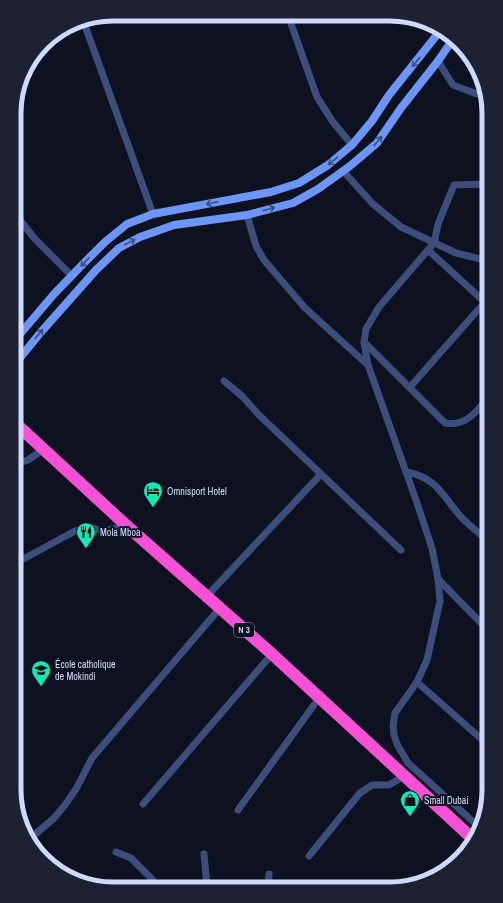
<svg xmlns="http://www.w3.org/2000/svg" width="503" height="903" viewBox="0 0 503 903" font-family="'Archivo Narrow',sans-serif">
<rect width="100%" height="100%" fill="#0e111f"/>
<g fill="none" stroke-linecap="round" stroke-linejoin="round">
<g stroke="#3b4e7c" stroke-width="7">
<path d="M288 15 317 97 333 122 352 145"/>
<path d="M83 20 153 214"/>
<path d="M438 61 453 85 477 94 486 93"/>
<path d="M343 171 373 204 401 227 456 253 489 261"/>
<path d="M15 214 35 239 72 276"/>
<path d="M247 215 256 246 264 260 305 308 368 365"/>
<path d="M428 250 489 306"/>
<path d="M364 342 445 423C467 427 476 411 489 397"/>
<path d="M410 387 485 302"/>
<path d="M14 465 28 460 44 449"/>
<path d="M406 472C438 477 444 499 463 519 471 527 481 534 489 542"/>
<path d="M321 474 401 550"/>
<path d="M14 564 75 531 89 527 103 531 127 526"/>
<path d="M438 579 489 631"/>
<path d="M207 596 321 474 259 415 242 396 224 381"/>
<path d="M417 682 486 743"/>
<path d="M143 804 272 654"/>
<path d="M238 810 319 698"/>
<path d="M478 826 408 763 397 744 394 735 393 726 395 713 417 682 427 660 440 601 438 579 432 548 416 500 368 365 364 342 366 329 379 307 434 243 438 224 454 185 489 184"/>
<path d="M31 838 54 818 65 805 76 789 92 758 220 608"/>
<path d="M116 852 131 858 152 879 156 887"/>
<path d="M204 854 207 887"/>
<path d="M309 856 360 793 372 785H389L404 776"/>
<path d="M268 886 269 874"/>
</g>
<g stroke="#6b96f7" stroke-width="8">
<path d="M15 340 54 294 84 263 105 242 127 224 153 214 271 192 299 183 328 165 352 145 372 121 389 95 440 31"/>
<path d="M15 364 41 332 96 270 119 248 140 237 174 225 247 215 293 203 318 189 350 166 377 143 401 108 438 61 454 38"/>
</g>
<path stroke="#f650d7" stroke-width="12" d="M14 422 127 526 272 654 473 839"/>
</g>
<defs><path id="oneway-shaft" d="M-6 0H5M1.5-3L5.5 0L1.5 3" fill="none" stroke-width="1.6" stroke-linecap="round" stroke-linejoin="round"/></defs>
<g stroke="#384d80">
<use href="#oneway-shaft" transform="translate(416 62) rotate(130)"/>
<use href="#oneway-shaft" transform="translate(378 141) rotate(-50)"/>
<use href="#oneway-shaft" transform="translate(333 161) rotate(140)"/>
<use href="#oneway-shaft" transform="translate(212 203) rotate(166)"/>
<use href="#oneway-shaft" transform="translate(269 209) rotate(-15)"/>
<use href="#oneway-shaft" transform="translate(130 242) rotate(-28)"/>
<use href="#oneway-shaft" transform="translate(85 262) rotate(134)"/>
<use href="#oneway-shaft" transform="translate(39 334) rotate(-50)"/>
</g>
<defs>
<symbol id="hotel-pin" viewBox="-11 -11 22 30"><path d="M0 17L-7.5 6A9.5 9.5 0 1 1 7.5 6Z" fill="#0debb7" stroke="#0e111f"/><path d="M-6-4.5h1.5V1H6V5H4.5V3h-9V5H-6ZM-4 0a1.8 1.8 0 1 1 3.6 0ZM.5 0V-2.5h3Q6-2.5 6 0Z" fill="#111"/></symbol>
<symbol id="restaurant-pin" viewBox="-11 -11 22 30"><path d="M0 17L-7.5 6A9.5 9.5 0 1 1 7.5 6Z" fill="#0debb7" stroke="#0e111f"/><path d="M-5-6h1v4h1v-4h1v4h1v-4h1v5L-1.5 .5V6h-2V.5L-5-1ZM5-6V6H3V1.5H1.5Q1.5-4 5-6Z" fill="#111"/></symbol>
<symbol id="school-pin" viewBox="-11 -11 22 30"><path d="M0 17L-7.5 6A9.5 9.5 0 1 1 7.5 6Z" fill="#0debb7" stroke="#0e111f"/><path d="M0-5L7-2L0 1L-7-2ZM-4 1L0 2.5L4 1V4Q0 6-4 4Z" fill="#111"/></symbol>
<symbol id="shop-pin" viewBox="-11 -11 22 30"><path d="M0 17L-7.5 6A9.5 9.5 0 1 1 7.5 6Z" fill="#0debb7" stroke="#0e111f"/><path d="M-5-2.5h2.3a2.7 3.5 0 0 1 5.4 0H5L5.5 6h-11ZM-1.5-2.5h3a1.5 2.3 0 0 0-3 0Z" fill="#111"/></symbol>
</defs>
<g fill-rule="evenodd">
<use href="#hotel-pin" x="142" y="480" width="22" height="30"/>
<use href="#restaurant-pin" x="75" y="521" width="22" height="30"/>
<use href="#school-pin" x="30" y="659" width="22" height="30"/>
<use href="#shop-pin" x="399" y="789" width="22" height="30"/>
</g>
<g text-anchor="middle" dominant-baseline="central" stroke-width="4" stroke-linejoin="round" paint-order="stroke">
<rect fill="#0e111f" stroke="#959dba" stroke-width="1" x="234" y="623" width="20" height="14" rx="3"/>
<g font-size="9" font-weight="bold" fill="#cfd9fc">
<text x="244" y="630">N 3</text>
</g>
<g font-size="10" fill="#cfd9fc" stroke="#0e111f" text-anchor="start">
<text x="167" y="491">Omnisport Hotel</text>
<text x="100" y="532">Mola Mboa</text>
<text x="55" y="664">École catholique<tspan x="55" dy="12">de Mokindi</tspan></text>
<text x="424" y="800">Small Dubai</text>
</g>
</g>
<path d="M0 0H503V903H0ZM113 21H390A92 92 0 0 1 482 113V790A92 92 0 0 1 390 882H113A92 92 0 0 1 21 790V113A92 92 0 0 1 113 21Z" fill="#1d2131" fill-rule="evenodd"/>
<path fill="none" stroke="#cfd9fc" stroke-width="5" d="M113 21H390A92 92 0 0 1 482 113V790A92 92 0 0 1 390 882H113A92 92 0 0 1 21 790V113A92 92 0 0 1 113 21Z"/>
</svg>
